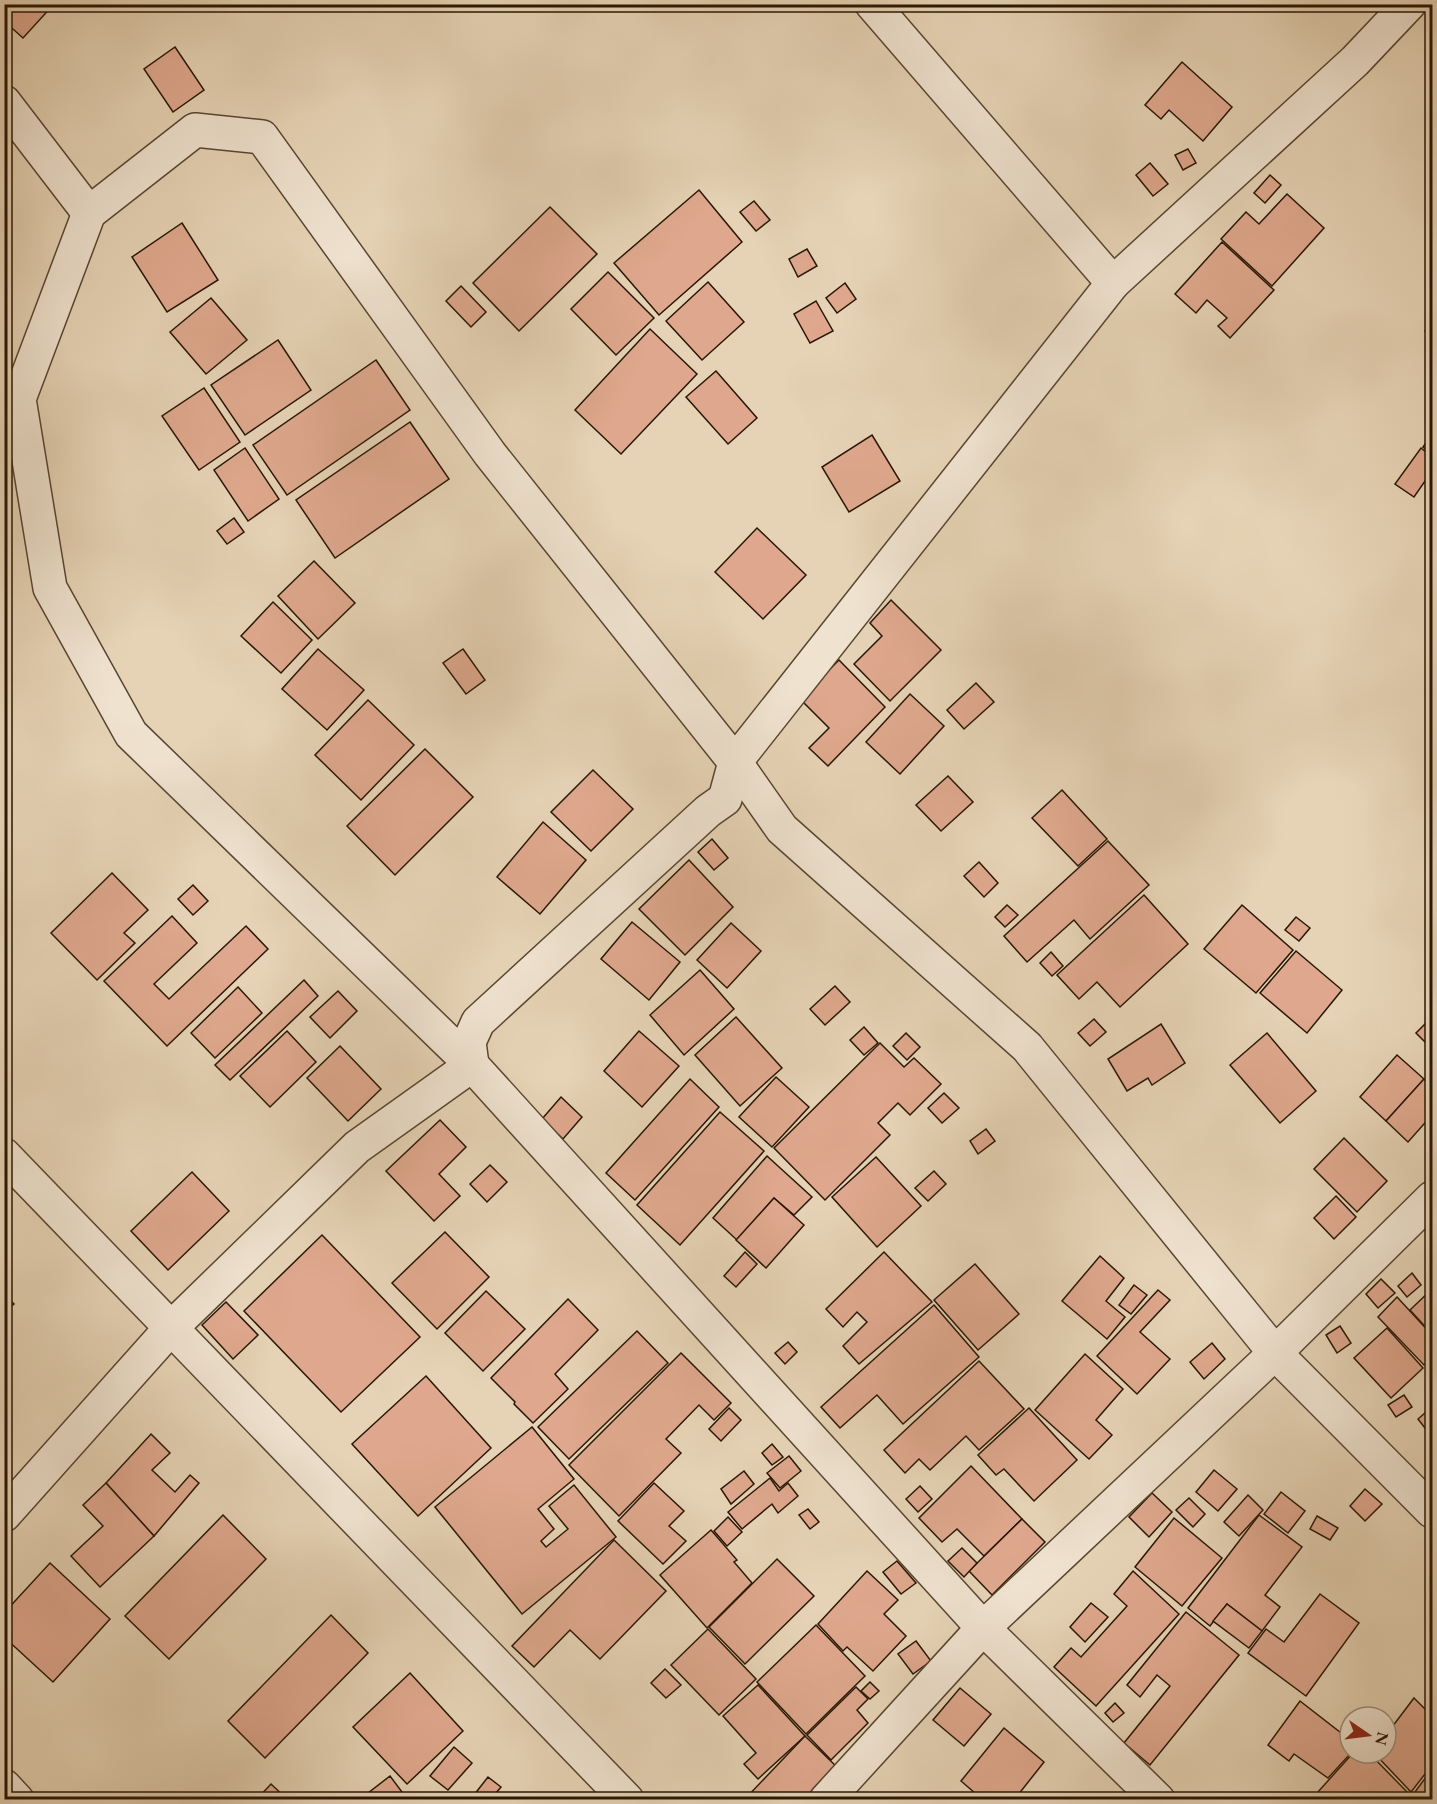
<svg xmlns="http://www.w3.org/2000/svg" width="1437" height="1804" viewBox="0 0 1437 1804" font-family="'EB Garamond',serif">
<rect width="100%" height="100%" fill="#e6d3b5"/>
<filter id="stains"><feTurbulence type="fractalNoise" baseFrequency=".00333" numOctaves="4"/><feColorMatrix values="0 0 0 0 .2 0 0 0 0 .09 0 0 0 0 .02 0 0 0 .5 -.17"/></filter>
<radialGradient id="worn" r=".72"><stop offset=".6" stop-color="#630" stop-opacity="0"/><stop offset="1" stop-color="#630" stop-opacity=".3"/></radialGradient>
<g fill="#dfa88e" stroke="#291705" stroke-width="1.5">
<path d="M4 4H54L23 38 4 21Z"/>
<path d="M175 47 204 90 173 112 144 69Z"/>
<path d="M1182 62 1232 107 1203 141 1169 110 1161 119 1145 105Z"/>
<path d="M1188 149 1196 163 1183 170 1175 155Z"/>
<path d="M1150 163 1168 184 1153 196 1136 175Z"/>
<path d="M1270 175 1281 185 1265 203 1254 193Z"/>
<path d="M699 190 742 242 659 315 614 263Z"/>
<path d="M1287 194 1324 228 1272 286 1221 239 1246 212 1259 224Z"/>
<path d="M754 201 770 220 756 231 740 212Z"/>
<path d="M550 207 597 254 519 331 473 283Z"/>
<path d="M182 223 218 280 167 312 132 257Z"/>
<path d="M1222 242 1274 290 1230 338 1218 326 1227 318 1207 300 1196 313 1175 294Z"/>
<path d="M807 249 817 266 798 277 789 259Z"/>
<path d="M608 272 654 318 616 355 571 309Z"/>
<path d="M708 282 744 322 702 360 666 321Z"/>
<path d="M845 283 856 299 837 313 826 298Z"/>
<path d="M461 286 486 312 471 327 446 301Z"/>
<path d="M211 298 247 340 206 374 170 332Z"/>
<path d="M816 301 833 331 810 343 794 314Z"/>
<path d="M1432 321V337L1425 331Z"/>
<path d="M650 329 697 374 621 454 575 410Z"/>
<path d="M278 340 311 390 245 435 211 385Z"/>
<path d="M376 360 410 410 287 495 253 445Z"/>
<path d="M716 371 757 418 728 444 686 397Z"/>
<path d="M204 388 240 442 199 470 162 416Z"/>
<path d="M410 422 449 479 335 558 296 500Z"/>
<path d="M1432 434V454L1423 447Z"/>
<path d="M872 435 900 481 849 512 822 467Z"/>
<path d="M245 448 279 499 248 521 214 470Z"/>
<path d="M1421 448 1432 457V471L1414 497 1395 484Z"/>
<path d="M234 518 244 532 227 544 217 531Z"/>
<path d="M757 528 806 575 763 619 715 572Z"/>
<path d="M314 561 355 603 318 639 278 596Z"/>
<path d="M891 600 941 650 890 701 854 664 882 636 870 623Z"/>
<path d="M273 602 312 640 281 673 241 636Z"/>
<path d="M318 649 364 690 327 730 282 689Z"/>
<path d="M463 649 485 680 466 694 443 663Z"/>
<path d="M839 660 885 707 828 766 809 748 829 728 800 699Z"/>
<path d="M976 683 994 702 964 729 947 710Z"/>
<path d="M910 694 944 726 900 774 866 742Z"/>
<path d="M368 700 414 745 361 800 315 755Z"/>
<path d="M425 749 473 797 395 875 347 826Z"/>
<path d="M593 770 633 809 591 851 551 812Z"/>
<path d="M948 776 973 802 941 831 916 805Z"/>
<path d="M1062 790 1107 839 1078 866 1032 818Z"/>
<path d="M543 822 586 860 540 914 497 877Z"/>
<path d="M712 839 728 858 714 870 698 852Z"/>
<path d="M1108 841 1149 885 1090 939 1074 920 1027 962 1004 936Z"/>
<path d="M689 860 733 907 685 955 639 909Z"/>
<path d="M979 862 998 883 984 897 964 876Z"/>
<path d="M112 873 148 910 124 933 135 943 97 980 51 933Z"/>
<path d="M193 885 208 901 193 915 178 899Z"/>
<path d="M1144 895 1188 944 1120 1007 1097 982 1079 999 1057 975Z"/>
<path d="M1007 905 1018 915 1005 927 995 917Z"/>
<path d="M1242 905 1293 950 1256 993 1204 949Z"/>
<path d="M172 916 197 943 154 984 169 999 246 926 268 949 167 1046 104 981Z"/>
<path d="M1296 917 1310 928 1299 941 1285 930Z"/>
<path d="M632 922 680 962 649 1000 601 959Z"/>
<path d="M731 923 761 951 727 988 697 960Z"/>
<path d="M1296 951 1342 990 1307 1033 1260 993Z"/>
<path d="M1051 952 1063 966 1052 976 1040 963Z"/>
<path d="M700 970 734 1009 684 1055 650 1015Z"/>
<path d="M304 980 318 996 230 1080 215 1065Z"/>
<path d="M835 986 850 1002 825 1025 810 1009Z"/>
<path d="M238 987 262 1013 215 1058 191 1033Z"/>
<path d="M338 991 357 1011 330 1038 310 1017Z"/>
<path d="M736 1017 782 1068 740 1106 695 1055Z"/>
<path d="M1432 1017V1043L1429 1046 1416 1033Z"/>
<path d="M1094 1019 1106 1032 1090 1046 1078 1033Z"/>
<path d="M1161 1024 1185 1063 1152 1085 1148 1078 1127 1091 1108 1059Z"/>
<path d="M864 1027 878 1043 864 1055 850 1040Z"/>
<path d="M287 1031 316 1062 270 1107 240 1076Z"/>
<path d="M639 1031 679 1066 642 1107 604 1071Z"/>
<path d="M906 1033 920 1047 907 1060 893 1046Z"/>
<path d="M1267 1033 1316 1091 1280 1123 1230 1065Z"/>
<path d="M880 1043 904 1067 914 1058 941 1084 910 1115 898 1103 878 1123 890 1135 825 1200 774 1148Z"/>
<path d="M340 1046 381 1089 348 1121 307 1078Z"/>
<path d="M1397 1055 1424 1079 1386 1121 1360 1097Z"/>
<path d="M776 1077 809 1107 772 1147 739 1117Z"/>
<path d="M690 1079 719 1107 635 1200 606 1173Z"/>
<path d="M1424 1079 1432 1088V1115L1408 1142 1386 1121Z"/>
<path d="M944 1093 959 1108 942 1123 928 1108Z"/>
<path d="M561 1097 582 1117 563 1139 542 1119Z"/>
<path d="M720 1112 764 1151 680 1245 637 1205Z"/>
<path d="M440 1120 466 1147 439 1174 460 1196 434 1221 386 1171Z"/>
<path d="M986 1129 995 1141 978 1154 970 1141Z"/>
<path d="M1344 1138 1387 1181 1357 1212 1314 1169Z"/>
<path d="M767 1156 812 1197 794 1215 774 1198 737 1240 713 1218Z"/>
<path d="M876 1157 921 1206 877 1247 832 1197Z"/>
<path d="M490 1165 507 1182 487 1202 470 1184Z"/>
<path d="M934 1171 946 1184 928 1201 915 1188Z"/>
<path d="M192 1172 229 1211 168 1270 131 1231Z"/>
<path d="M1336 1196 1356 1217 1334 1239 1314 1218Z"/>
<path d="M774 1198 804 1225 766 1268 736 1240Z"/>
<path d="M445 1232 489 1277 437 1329 392 1283Z"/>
<path d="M322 1235 420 1337 341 1412 244 1311Z"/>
<path d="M745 1252 757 1264 736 1287 724 1276Z"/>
<path d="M884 1252 932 1302 859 1364 843 1346 867 1322 857 1312 843 1327 826 1309Z"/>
<path d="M1100 1256 1124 1278 1106 1301 1125 1317 1107 1339 1062 1301Z"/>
<path d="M975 1264 1019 1314 978 1350 934 1300Z"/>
<path d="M1412 1273 1421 1285 1407 1297 1398 1286Z"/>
<path d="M1381 1279 1395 1293 1378 1308 1366 1294Z"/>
<path d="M1134 1285 1147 1295 1131 1314 1119 1305Z"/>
<path d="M1432 1289V1334L1410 1310Z"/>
<path d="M1158 1290 1170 1300 1140 1332 1170 1359 1137 1394 1097 1356Z"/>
<path d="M486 1291 525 1329 483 1371 445 1333Z"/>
<path d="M4 1294 14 1304 4 1313Z"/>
<path d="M1397 1297 1432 1335V1357L1424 1365 1378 1317Z"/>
<path d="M568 1299 598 1330 555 1374 568 1389 533 1423 514 1404 515 1402 491 1378Z"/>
<path d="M226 1302 258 1335 233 1359 202 1325Z"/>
<path d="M934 1305 979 1357 903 1424 877 1395 840 1428 821 1407Z"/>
<path d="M1340 1326 1351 1343 1337 1353 1326 1335Z"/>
<path d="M1387 1328 1423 1368 1391 1398 1354 1358Z"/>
<path d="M637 1331 668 1363 569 1459 538 1427Z"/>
<path d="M788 1342 797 1352 785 1364 775 1353Z"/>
<path d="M1212 1343 1225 1359 1204 1379 1190 1362Z"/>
<path d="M681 1353 731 1403 714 1420 699 1405 666 1439 681 1453 619 1516 569 1465Z"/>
<path d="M1085 1354 1123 1389 1096 1420 1112 1435 1089 1459 1035 1410Z"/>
<path d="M979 1361 1024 1409 979 1450 966 1436 930 1470 919 1459 905 1473 884 1450Z"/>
<path d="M426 1376 491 1448 418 1516 352 1444Z"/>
<path d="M1404 1395 1412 1407 1396 1417 1388 1405Z"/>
<path d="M1432 1407V1437L1418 1419Z"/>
<path d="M729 1408 741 1420 721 1441 709 1429Z"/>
<path d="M1029 1408 1077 1460 1034 1501 1004 1469 996 1475 978 1455Z"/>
<path d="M532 1427 574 1479 538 1509 554 1529 541 1541 546 1547 568 1529 549 1506 574 1485 616 1537 522 1614 435 1507Z"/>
<path d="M151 1434 170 1453 152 1470 175 1492 190 1475 199 1483 154 1536 106 1483Z"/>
<path d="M772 1444 783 1457 772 1465 762 1453Z"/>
<path d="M789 1456 801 1471 780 1488 767 1473Z"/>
<path d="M971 1466 1022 1519 984 1556 957 1529 942 1542 919 1518Z"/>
<path d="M1214 1470 1237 1489 1218 1511 1196 1492Z"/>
<path d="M744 1471 754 1484 731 1504 721 1489Z"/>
<path d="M770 1478 779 1491 788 1483 798 1496 778 1513 772 1504 742 1529 728 1512Z"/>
<path d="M106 1483 154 1536 100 1587 71 1556 103 1526 83 1505Z"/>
<path d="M654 1483 684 1511 669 1526 686 1541 663 1564 618 1521Z"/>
<path d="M920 1486 932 1499 918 1512 906 1499Z"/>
<path d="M1365 1489 1382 1504 1365 1521 1350 1506Z"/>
<path d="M1281 1492 1305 1511 1288 1533 1264 1514Z"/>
<path d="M1152 1493 1172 1512 1149 1537 1129 1517Z"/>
<path d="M1248 1495 1263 1510 1239 1536 1224 1522Z"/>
<path d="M1189 1498 1205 1514 1193 1527 1176 1510Z"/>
<path d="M808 1509 819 1522 810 1529 799 1515Z"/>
<path d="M223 1515 266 1559 169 1659 125 1616Z"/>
<path d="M1259 1515 1302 1547 1265 1595 1280 1607 1262 1631 1227 1604 1210 1626 1188 1608Z"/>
<path d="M1317 1516 1338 1528 1330 1540 1310 1529Z"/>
<path d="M728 1517 742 1532 727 1546 714 1531Z"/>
<path d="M1174 1518 1222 1558 1182 1606 1135 1567Z"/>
<path d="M1022 1519 1045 1542 992 1595 969 1571Z"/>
<path d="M711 1530 737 1560 734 1562 752 1583 707 1628 660 1575Z"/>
<path d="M614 1540 666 1591 600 1659 570 1630 534 1667 512 1646Z"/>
<path d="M962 1548 977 1563 964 1577 948 1561Z"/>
<path d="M777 1559 814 1596 745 1664 709 1627Z"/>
<path d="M897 1561 916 1583 901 1594 883 1572Z"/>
<path d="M50 1563 110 1619 53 1682 4 1637V1613Z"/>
<path d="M867 1571 898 1600 884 1614 906 1636 873 1671 847 1647 843 1651 818 1624Z"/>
<path d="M1133 1571 1179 1614 1096 1706 1054 1667 1071 1648 1081 1657 1127 1606 1114 1594Z"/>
<path d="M1320 1594 1359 1623 1306 1696 1248 1653 1266 1629 1284 1642Z"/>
<path d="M1091 1603 1108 1617 1085 1642 1070 1627Z"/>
<path d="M1227 1604 1262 1631 1249 1648 1213 1621Z"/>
<path d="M1186 1612 1239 1655 1150 1765 1124 1743 1170 1686 1157 1675 1140 1697 1127 1685Z"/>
<path d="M331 1615 368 1653 265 1758 228 1721Z"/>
<path d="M816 1625 865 1676 806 1734 757 1682Z"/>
<path d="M708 1629 756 1679 719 1715 671 1665Z"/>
<path d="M916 1641 931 1661 913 1674 898 1654Z"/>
<path d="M665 1669 681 1685 666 1698 651 1683Z"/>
<path d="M410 1673 463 1731 407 1784 353 1727Z"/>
<path d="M870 1682 879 1691 870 1699 861 1691Z"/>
<path d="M758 1685 805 1736 758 1779 744 1764 756 1753 723 1716Z"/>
<path d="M856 1687 868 1699 857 1710 868 1723 831 1760 807 1735Z"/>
<path d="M960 1688 991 1714 964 1746 933 1720Z"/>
<path d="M1414 1698 1432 1716V1765L1411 1792 1374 1753H1386V1735Z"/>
<path d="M1300 1701 1350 1740 1351 1753 1328 1778 1294 1754 1289 1761 1268 1745Z"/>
<path d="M1115 1703 1124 1713 1113 1722 1105 1713Z"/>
<path d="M1366 1708 1373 1717H1357Z"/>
<path d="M1004 1728 1044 1762 1014 1800H983L961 1781Z"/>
<path d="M805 1736 840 1770 812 1800H744Z"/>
<path d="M454 1747 472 1763 448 1790 430 1776Z"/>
<path d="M1353 1753H1369L1411 1796 1408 1800H1323L1317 1793Z"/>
<path d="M1432 1769V1800H1416L1412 1796Z"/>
<path d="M390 1776 408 1800H359Z"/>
<path d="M488 1777 501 1787 490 1800H480L474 1795Z"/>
<path d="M271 1784 288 1800H256Z"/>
</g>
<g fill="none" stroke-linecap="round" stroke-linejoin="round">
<defs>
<g id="minor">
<path d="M4 102 89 213"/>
<path d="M1113 283 1355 61 1409 4"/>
<path d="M472 1065 469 1042 478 1022 708 811 725 799 735 762 1113 283 872 4"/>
<path d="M4 1155 627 1800"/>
<path d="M4 1515 170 1329 357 1147 472 1065"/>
<path d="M4 1786 17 1800"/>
<path d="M826 1800 983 1628 1275 1353 1432 1198"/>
<path d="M1158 1800 983 1628 472 1065 131 734 50 588 19 399 89 213 195 130 262 137 490 454 735 762 782 829 1027 1047 1275 1353 1432 1511"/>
</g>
</defs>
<use href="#minor" stroke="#584631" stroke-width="36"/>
<use href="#minor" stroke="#efe2cf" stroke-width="33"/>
</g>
<rect width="1437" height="1804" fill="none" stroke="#e6d3b5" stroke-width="24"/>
<rect x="6" y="6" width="1425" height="1792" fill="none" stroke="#291705" stroke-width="3"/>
<rect x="12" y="12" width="1413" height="1780" fill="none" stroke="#291705" stroke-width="1.5"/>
<g transform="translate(1368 1735) rotate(104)"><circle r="28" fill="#efe2cf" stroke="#a0917e" stroke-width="1.5"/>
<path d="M0-4.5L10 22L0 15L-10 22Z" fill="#8f2418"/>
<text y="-9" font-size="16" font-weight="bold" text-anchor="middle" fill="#291705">N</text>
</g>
<rect width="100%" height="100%" filter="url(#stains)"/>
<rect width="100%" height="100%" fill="url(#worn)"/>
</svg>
